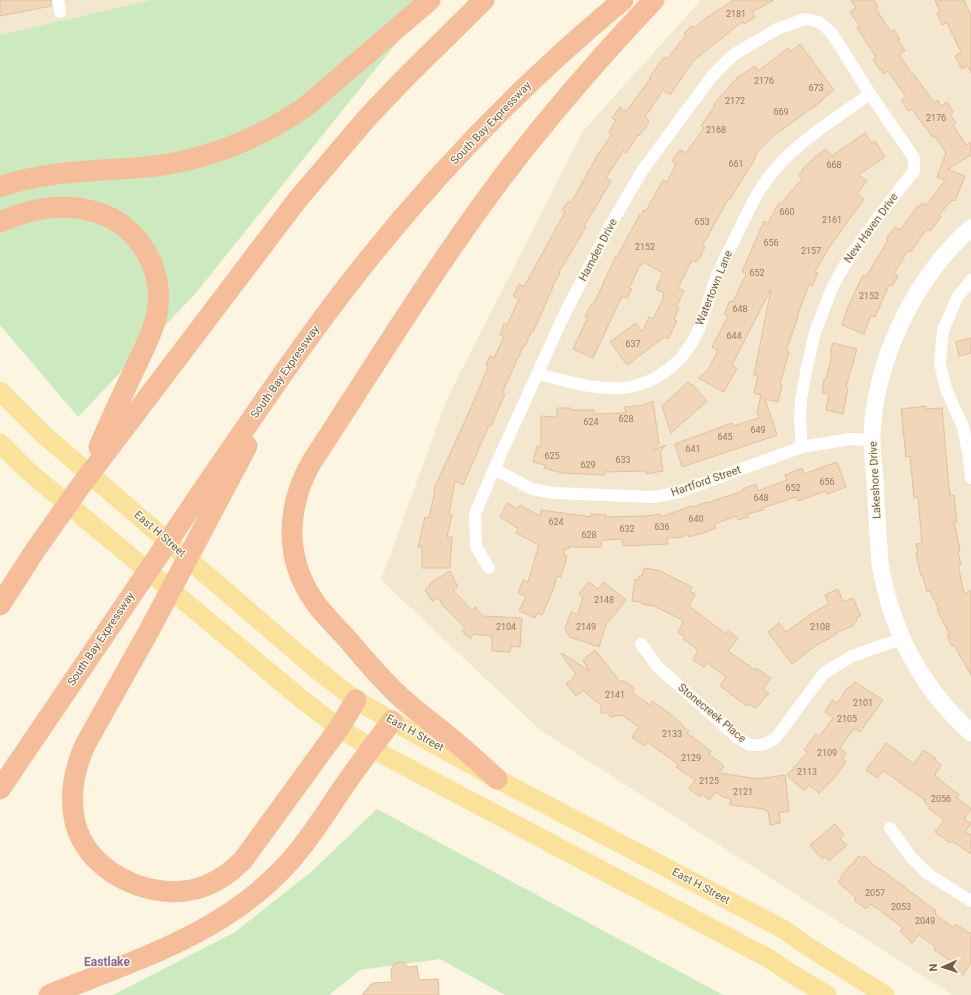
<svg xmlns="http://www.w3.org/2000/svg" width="971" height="995" viewBox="0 0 971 995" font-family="Roboto,sans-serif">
<rect width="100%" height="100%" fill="#fcf5e1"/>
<g fill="#f3e7d0">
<path d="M0 0H151L0 35Z"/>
<path d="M701 0H971V995H953L540 730 381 580 447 399 583 131Z"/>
</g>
<g fill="#cce9c0">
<path d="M151 0H431L195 294 78 417 0 325V35Z"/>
<path d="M377 809 723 995H505L440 959 360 970 329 995H113L235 932 311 872Z"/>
</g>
<g fill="#f1d6ba" stroke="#e3bf9a">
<path d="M0 0H51V6L0 16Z"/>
<path d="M734 0H774L752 12 755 17 744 24 742 22 693 61 670 95 663 90 645 117 649 121 646 125 647 126 639 136 638 135 626 153 623 151 606 178 611 181 584 226 586 227 559 272 560 273 552 287H553L533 332H531L525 346 524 345 502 393 505 394 491 426 489 425 463 485 455 481 449 514 452 515 447 537H452L450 568H422V547H418L425 517 429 518 435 490 434 489 473 403 488 367 486 365 490 356 494 358 504 337 500 335 504 324 507 325 519 299 513 296 519 284 524 287 565 212 562 210 568 201 571 203 597 156 612 134 609 132 616 120 612 118 620 107 626 112 650 79 649 78 664 57 667 59 686 35 684 33 692 26 694 28 706 18Z"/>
<path d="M851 0H874L878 7 876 9 891 32 894 30 900 39 898 40 905 51 899 55 912 74 913 73 934 103 938 100 941 106 947 102 953 112 950 114 956 123 953 125 966 145 971 142V155L948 169 965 176 955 201 952 200 939 215 941 217 930 231 927 229 910 252 908 250 894 274 898 276 892 286 889 285 875 317 871 315 864 334 842 325 848 307 863 275 866 277 888 240 886 239 895 227 900 230 918 206 919 207 922 203 926 206 945 180 937 177 946 153 935 136 933 138 925 126H924L912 109 908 111 901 100 906 97 888 71 884 74 881 69 880 70 873 60 876 57 857 28 860 27 850 12 856 8Z"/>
<path d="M935 0H964L971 16V73L968 66 962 69 955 56 961 52 947 23 942 25 937 13 940 12Z"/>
<path d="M800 44 834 90 822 99 823 100 773 136 754 156 756 157 730 199 729 198 702 246 705 247 700 258 699 257 696 262 692 260 678 288 684 291 676 307 679 308 674 319 677 321 668 339 664 337 627 365 610 342 636 323 642 332 649 317 653 319 664 297 663 296 664 293 656 289 663 273 643 262 641 266 640 265 629 288 632 289 627 298 622 296 593 358 573 349 588 317 585 316 591 305H592L595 301 616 256 617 257 640 214 641 215 644 210 646 211 663 180 667 182 676 164 672 161 680 150 686 153 704 128 701 126 715 106 713 105 737 78 755 66 758 71 788 48 790 52Z"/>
<path d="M865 133 872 143 875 141 885 157 858 175 867 181 857 194 864 199 830 246 815 272 818 273 812 286 809 284 797 317H798L786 351 789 352 780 384 782 385 778 402 765 399 777 435 682 467 675 444 732 423 733 426 759 418 757 412 761 395 754 393 758 376 754 375 771 289 732 365 737 368 724 392 698 378 708 370 718 350 712 347 728 316 724 314 730 301 733 302 746 274 742 272 764 221 768 223 779 203 782 204 787 196 802 179 799 176 802 172 801 171 814 158 826 149 832 156Z"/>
<path d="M971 338V353L959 356 956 342Z"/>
<path d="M833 343 857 349 846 387 848 388 843 414 826 410 829 394 822 393 824 379H826L832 355 830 354Z"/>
<path d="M688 382 691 385 692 384 707 401 671 433 662 406Z"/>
<path d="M653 401 659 444 653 450 666 445 660 451 663 471 646 474V471L604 472V475L562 473 544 468 545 465 533 462 537 446 541 447V416L557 417V408H571V410H594V414L626 413 625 407 644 405Z"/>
<path d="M926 406V409L942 408 948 477 950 496 954 495 957 522H954L960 551 958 552 961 565H958L964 594 971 590V675L954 645 952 646 947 636 950 635 937 610 939 609 930 591 927 592 923 576H921L916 553 918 552 916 544 922 543 918 497 914 498 910 456 906 457 901 409Z"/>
<path d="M837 462 846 487 827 494 826 491 798 501 796 497 762 508 763 510 748 514V517L738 520 737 516 714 524 716 528 706 532 689 537 688 534 682 537 667 538 668 544 623 546 622 539 602 540 601 547H569V549H564V556H567L561 577 557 576 553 590 542 615 537 613 535 618 519 611 526 596 518 593 523 580 528 582 539 545 516 533 518 528 500 517 507 503 518 509 520 505 540 516 541 510 591 517V514L606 515 605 517 646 516 660 514V517L692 506 693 507 707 502V503L743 491V489L756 484 758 491 787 480 785 475 802 468 804 474Z"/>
<path d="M644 568 658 570 692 587 690 591 695 594 689 606 726 634 728 631 738 638 728 651 755 670 756 668 771 678 763 689 769 693 756 708 748 704 747 706 720 686 726 677 707 663 704 667 693 660 698 650 683 639 685 637 678 632 684 621 654 606 642 604V602L632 601 635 579 639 580V576H642Z"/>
<path d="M450 571 458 587 453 590 472 610 475 607 483 616 522 618 520 647 511 646 510 652 492 651V636L474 634 470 639 462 631 465 628 443 606 439 598 432 601 425 590 430 587 429 584Z"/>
<path d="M589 582 598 589 604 582 626 600 606 625 599 647 570 637 565 629 571 612 578 614 583 597 579 594Z"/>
<path d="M838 589 843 602 853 598 861 616 856 618 857 621 853 623 854 625 836 633 837 634 815 646 792 664 768 632 779 623 786 632 807 617V616L829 604 825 595Z"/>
<path d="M595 650 621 683 623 680 635 689 632 692 650 705 652 701 669 713 683 725 682 726 689 731 687 733 711 751 709 754 724 766 719 773 758 779 785 775 789 811 779 813 780 823 770 825 768 811H765V809L730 805 731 799 723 797 716 792 709 800 702 794 700 797 689 789 695 780 676 767 678 764 647 742 644 746 632 737 639 727 622 715 611 717 607 713H601V705L587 694 584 690 576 696 566 684 574 678 573 676 576 674 561 654 562 653 589 671 583 660Z"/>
<path d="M855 682 883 700 860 732 854 728 840 748 846 753 842 758 846 761 835 777 819 793 809 785 804 791 787 775 808 752 804 750 816 734 819 737 833 718 825 712 832 700 837 703 848 687 850 688Z"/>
<path d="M886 743 914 764 924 750 936 759 935 760 941 765 935 774 936 775 935 776 959 795 957 798 971 809 964 819 971 823 965 832 971 835V854L952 841 950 843 935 832 944 820 929 809 930 807 925 803 924 801 925 800 884 771 877 778 866 770Z"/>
<path d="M835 824 844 835 840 839 847 845 829 861 825 857 822 859 810 845Z"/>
<path d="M859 856 862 858 864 856 878 869 879 868 936 911 935 914 953 928 955 924 971 934V963L962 976 949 968 953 962 934 950 936 947 919 935 912 943 900 931 903 928 871 904 866 909 854 900 856 898 838 882 842 877 841 876Z"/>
<path d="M403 962 408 967 417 966 419 980 438 979 439 995H362L372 983 392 982 391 969 395 963Z"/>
</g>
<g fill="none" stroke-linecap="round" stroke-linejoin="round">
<g stroke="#fff" stroke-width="12">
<path d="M58 0 60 12"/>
<path d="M971 280 957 298 943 330 940 363 946 389 963 427 969 459 971 478"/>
<path d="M537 374C564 380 593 390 621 388 649 386 675 369 690 346 704 325 707 300 716 278 722 263 730 249 737 234 745 219 751 203 761 188 787 147 831 122 870 94"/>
<path d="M494 469 532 489 554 493 654 497 679 492 802 447 850 439 872 440"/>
<path d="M489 568 476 547 475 514 494 469 564 315 610 226 642 171 712 76 733 55 777 29 805 19 819 22 831 32 870 94 914 158V171L878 217 849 258 833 286 815 332 807 367 801 399 800 421 802 447"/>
<path d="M641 644 658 667 738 738 750 745H762L775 739 824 673 852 656 901 639"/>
<path d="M890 828 910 856 928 874 971 901"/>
</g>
<path stroke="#fff" stroke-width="17" d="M971 228C914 278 873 363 872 440 872 453 874 466 875 479 876 507 878 536 880 564 892 632 920 686 971 733"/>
<g stroke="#fae29a" stroke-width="19">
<path d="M0 391 44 435 316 669 356 700 392 721 497 779 783 929 807 946 885 995"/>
<path d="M0 443 28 471 304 701 339 728 378 752 768 958 792 974 827 995"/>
</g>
<g stroke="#f5bd99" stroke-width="21">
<path d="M0 187C38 172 93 171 135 168 196 164 253 142 304 108L430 0"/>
<path d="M0 222C50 199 115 199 146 252 157 270 161 292 157 313 154 331 144 348 137 364 124 391 111 419 99 447"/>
<path d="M247 446 150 629 85 745C74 770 69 796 75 822 86 870 145 899 191 890 212 886 228 875 243 860L339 728 356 700"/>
<path d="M0 605 34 552 82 484 298 199 367 118 404 79 484 0"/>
<path d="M497 779C483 766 469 753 454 741 438 727 421 715 405 701 384 683 367 662 349 641 337 627 322 614 312 598 284 555 287 506 311 463 373 368 433 270 501 179 548 117 600 57 654 0"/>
<path d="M0 789C70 685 140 581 211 478 258 410 304 341 355 276 434 175 524 82 623 0"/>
<path d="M49 995C135 960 227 933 290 861 310 839 325 814 342 789 358 766 375 743 392 721"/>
</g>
</g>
<g text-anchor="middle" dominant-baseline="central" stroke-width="3" stroke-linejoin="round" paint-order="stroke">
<g font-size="9" fill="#927b65">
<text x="736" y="14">2181</text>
<text x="764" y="81">2176</text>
<text x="816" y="88">673</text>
<text x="735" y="101">2172</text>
<text x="781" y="112">669</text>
<text x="936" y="118">2176</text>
<text x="716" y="130">2168</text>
<text x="736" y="164">661</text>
<text x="834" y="165">668</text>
<text x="787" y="212">660</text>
<text x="832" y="220">2161</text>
<text x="702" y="222">653</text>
<text x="771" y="243">656</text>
<text x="645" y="247">2152</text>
<text x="811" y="251">2157</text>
<text x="757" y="273">652</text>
<text x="869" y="296">2152</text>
<text x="740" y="309">648</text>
<text x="734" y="336">644</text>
<text x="633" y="344">637</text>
<text x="626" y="419">628</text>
<text x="591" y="422">624</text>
<text x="758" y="430">649</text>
<text x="725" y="437">645</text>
<text x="693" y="449">641</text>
<text x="552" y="456">625</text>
<text x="623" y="460">633</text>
<text x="588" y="465">629</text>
<text x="827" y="482">656</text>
<text x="793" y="488">652</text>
<text x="761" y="498">648</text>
<text x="696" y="519">640</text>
<text x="556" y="522">624</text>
<text x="662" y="527">636</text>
<text x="627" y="529">632</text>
<text x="589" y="535">628</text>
<text x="604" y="600">2148</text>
<text x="506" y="627">2104</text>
<text x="586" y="627">2149</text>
<text x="820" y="627">2108</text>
<text x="615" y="695">2141</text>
<text x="863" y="703">2101</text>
<text x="847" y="719">2105</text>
<text x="672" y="734">2133</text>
<text x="827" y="753">2109</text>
<text x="691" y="758">2129</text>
<text x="807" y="772">2113</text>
<text x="709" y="781">2125</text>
<text x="743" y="792">2121</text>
<text x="941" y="799">2056</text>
<text x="875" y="893">2057</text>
<text x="901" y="907">2053</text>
<text x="925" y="921">2049</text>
</g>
<g font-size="11" fill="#725d49" stroke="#fff9e7">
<text transform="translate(491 123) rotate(-46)">South Bay Expressway</text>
<text transform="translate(871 228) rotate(-54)">New Haven Drive</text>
<text transform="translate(598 250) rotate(-62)">Hamden Drive</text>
<text transform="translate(714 288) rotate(-68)">Watertown Lane</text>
<text transform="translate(285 372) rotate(-55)">South Bay Expressway</text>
<text transform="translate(875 480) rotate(-93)">Lakeshore Drive</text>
<text transform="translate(706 481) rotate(-19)">Hartford Street</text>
<text transform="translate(160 534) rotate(41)">East H Street</text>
<text transform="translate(101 639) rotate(-56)">South Bay Expressway</text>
<text transform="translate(712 713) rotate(40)">Stonecreek Place</text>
<text transform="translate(415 733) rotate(29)">East H Street</text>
<text transform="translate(701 886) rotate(28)">East H Street</text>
</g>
<g font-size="12" font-weight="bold" fill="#8b6496" stroke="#fff9e7">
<text x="107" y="962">Eastlake</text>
</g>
</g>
<g transform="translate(943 967) rotate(267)" stroke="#fff9e7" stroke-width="3" paint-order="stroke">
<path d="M0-3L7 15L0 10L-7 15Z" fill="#725d49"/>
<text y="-6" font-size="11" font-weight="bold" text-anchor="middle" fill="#725d49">N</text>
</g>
</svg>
